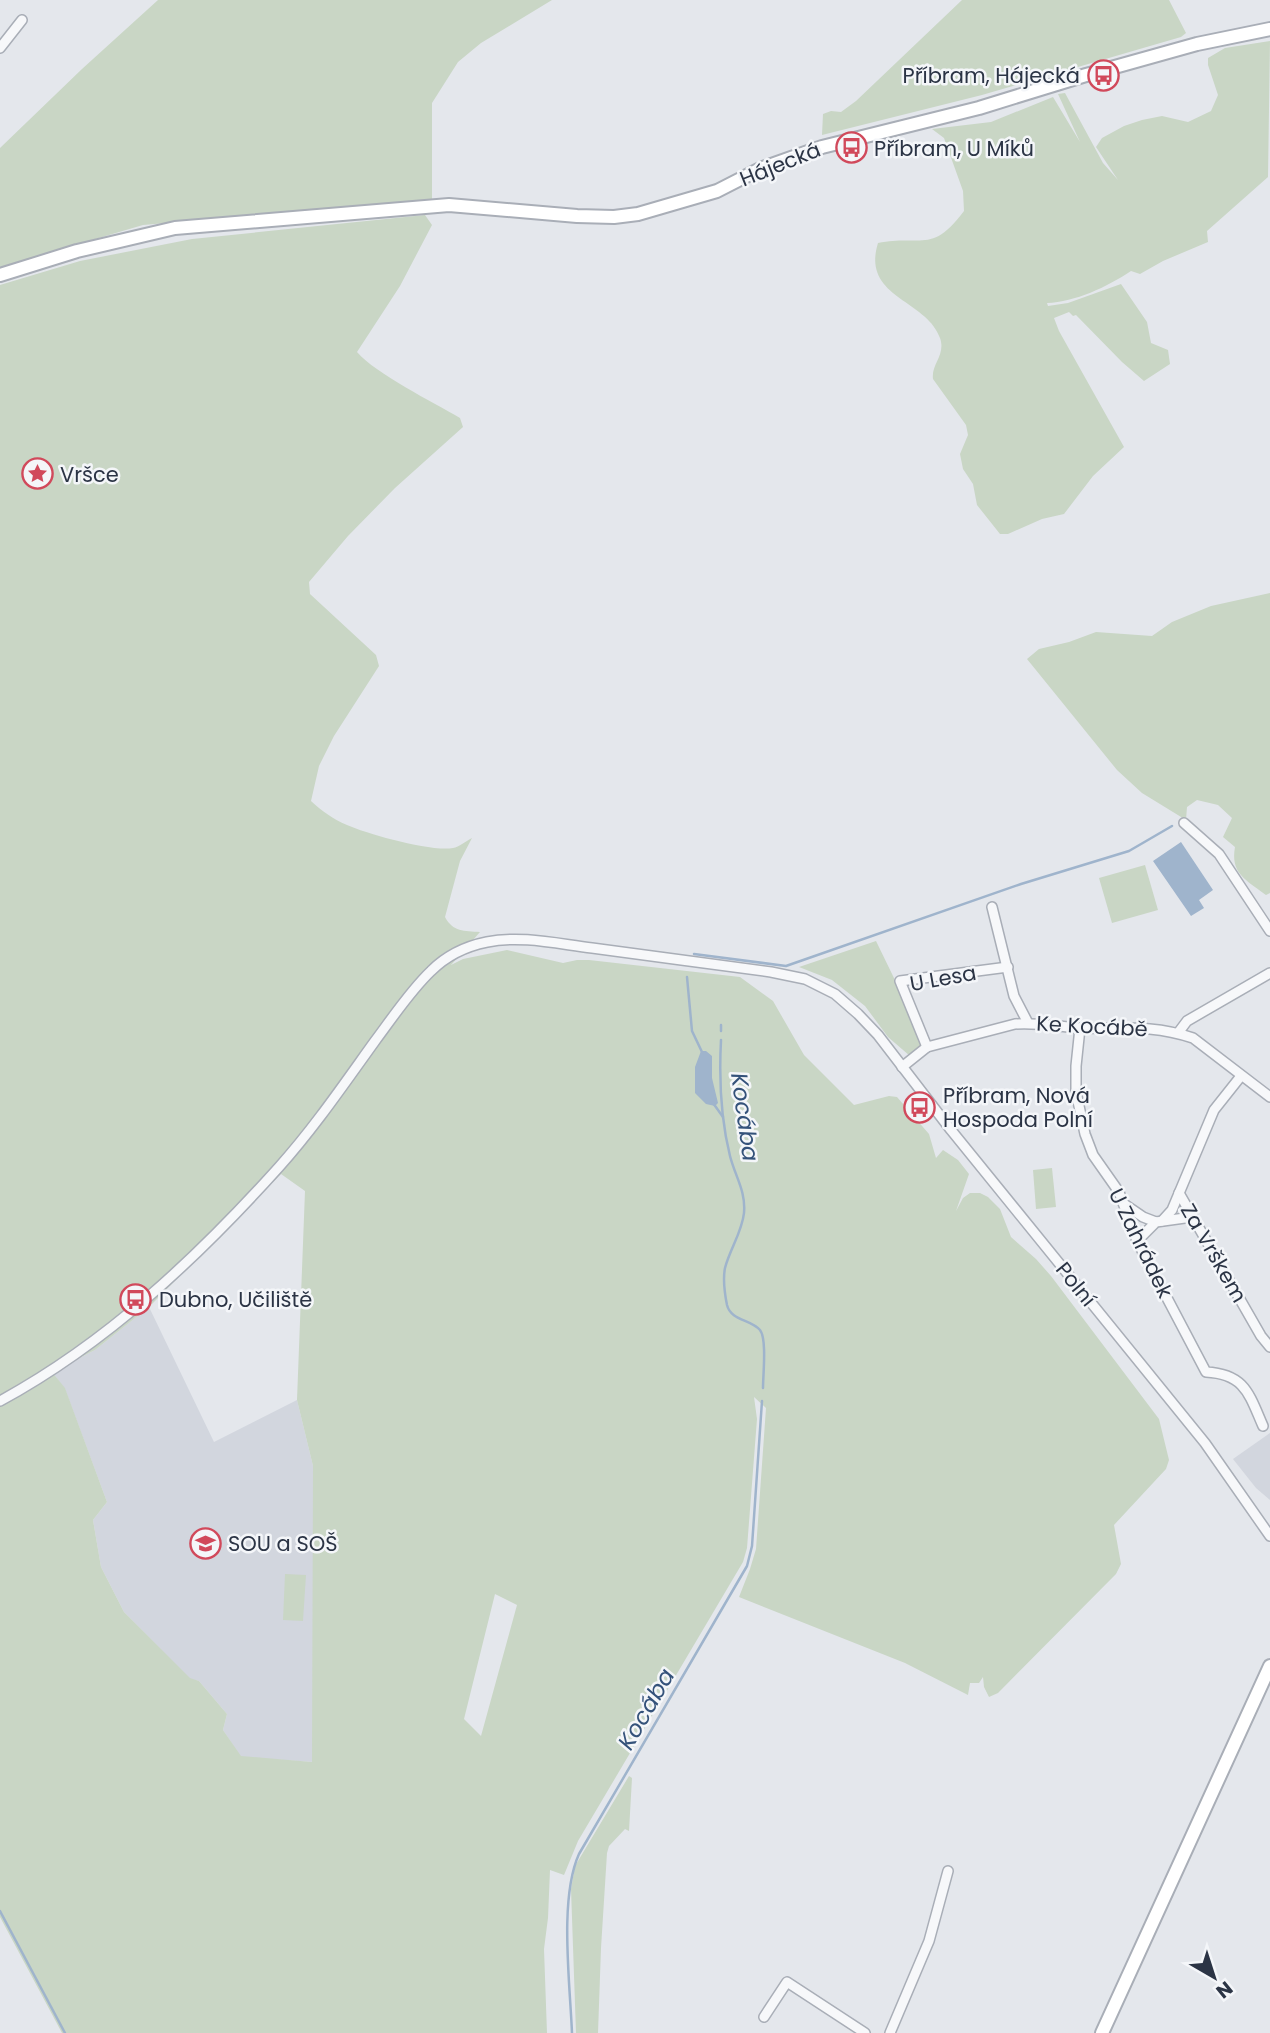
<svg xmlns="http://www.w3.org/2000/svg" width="1270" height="2033" viewBox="0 0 1270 2033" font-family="Poppins,sans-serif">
<rect width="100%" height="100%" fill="#e4e7ec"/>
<g fill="#d2d6de">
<path d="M149 1307 214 1442 297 1400 313 1466V1762L241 1757 223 1730 227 1714 199 1681 190 1679 124 1612 101 1567 93 1520 107 1502 65 1389 52 1372 95 1350Z"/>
<path d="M1270 1433V1500L1256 1488 1233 1459Z"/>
</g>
<g fill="#c9d6c5" fill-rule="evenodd">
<path d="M158 0H552L481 43 458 62 432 103V200L143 225 0 267V148L82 69Z"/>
<path d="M962 0H1169L1186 33 1181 37 982 95 822 135 823 114 831 111 841 112 856 101Z"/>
<path d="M1270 41 1268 177 1207 231 1208 242 1163 261 1140 274 1131 271C1107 287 1075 302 1047 303L1048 306 1068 303 1121 284 1147 322 1151 343 1168 350 1170 364 1144 381 1122 362 1076 315 1073 316 1069 312 1054 318 1059 331 1124 447 1093 476 1064 514 1042 519 1008 534H1000L977 505 973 484 963 469 960 454 968 435 966 425 933 379C931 364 946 355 940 338 926 299 861 298 878 243 922 234 931 255 964 211L963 191 944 138 932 129 991 122 1053 97 1080 142 1058 94 1065 93 1103 163 1118 180 1096 147 1102 138 1124 126 1142 120 1162 116 1188 122 1211 111 1218 95 1208 65V58L1225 48Z"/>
<path d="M425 215 432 225 400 286 357 352C376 374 433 402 460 418L463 427 395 488 348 536 309 582 310 594 376 655 379 666 334 736 319 766 311 801C322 811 333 819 347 825 367 834 431 852 453 848 459 847 466 841 472 838L460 861 445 917C453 932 464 931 480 932L451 965 463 959 507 950 563 963 577 960H589L740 977 773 1001 804 1055 854 1105 889 1096 897 1097 929 1134 936 1158 943 1150 958 1160 969 1174 956 1211 963 1198 970 1193H980L988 1197 1000 1209 1011 1237 1036 1259 1051 1276 1159 1419 1169 1460 1166 1469 1114 1525 1121 1564 1116 1574 998 1693 989 1697 984 1687 983 1677 979 1683H970L968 1695 905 1663 739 1597 750 1569 756 1549 766 1408 754 1397 757 1419 747 1548 743 1562 578 1841 564 1875 550 1870 548 1918 544 1949 547 2033H62L0 1917V285L80 261 192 239ZM281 1174 305 1191 297 1400 313 1466 312 1762 241 1756 223 1730 227 1714 199 1681 190 1678 124 1612 101 1567 93 1520 107 1502 65 1388 52 1372 95 1350 149 1307ZM495 1594 517 1605 481 1736 464 1719Z"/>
<path d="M1270 593V893L1266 895C1247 880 1230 874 1235 847L1223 837 1232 818 1218 805 1197 800 1187 807 1186 820 1142 793 1117 770 1027 659 1039 649 1069 642 1096 632 1152 636 1172 622 1211 606Z"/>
<path d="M1145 865 1158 910 1112 923 1099 878Z"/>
<path d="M876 941 910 1011 922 1045 910 1056 888 1037 865 1006 832 980 799 967Z"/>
<path d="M1052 1168 1056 1207 1036 1209 1033 1170Z"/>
<path d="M285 1574 306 1575 303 1621 283 1620Z"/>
<path d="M629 1776 632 1778 629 1831 625 1829 609 1846 607 1853 601 1948 598 2033H576L571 1889 575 1866Z"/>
</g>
<g fill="#9fb4cc">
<path d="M1181 842 1213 890 1199 900 1204 908 1191 916 1153 861Z"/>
<path d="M701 1051H706L712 1056V1078L718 1103 715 1106 706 1104 695 1093V1067Z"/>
</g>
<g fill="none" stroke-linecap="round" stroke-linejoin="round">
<g stroke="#9fb4cc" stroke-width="2.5">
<path d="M694 954 786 966 1021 884 1129 851 1172 826"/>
<path d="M687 977 692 1031 702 1052"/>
<path d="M721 1031V1025"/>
<path d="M721 1040C719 1078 721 1120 730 1156 735 1176 746 1191 744 1213 742 1232 730 1249 725 1268 723 1278 725 1295 727 1305 731 1321 751 1319 760 1330 767 1339 763 1375 763 1388"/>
<path d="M713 1103 723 1117"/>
<path d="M0 1911 65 2033"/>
<path d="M572 2033C570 1983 559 1898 579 1854L747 1566 752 1546 762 1401"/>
</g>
<defs>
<g id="minor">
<path d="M0 48 22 20"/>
<path d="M1184 823 1219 854 1270 931"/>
<path d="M992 907 1014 996 1028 1023"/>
<path d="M1080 1028 1076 1066V1092L1085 1134 1093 1155 1119 1192 1137 1241 1206 1372C1245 1374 1249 1394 1263 1426"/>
<path d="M1178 1033 1187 1021 1270 973"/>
<path d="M927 1047 900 981 1008 967"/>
<path d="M902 1067 927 1047 1015 1024C1037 1022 1058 1027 1080 1028 1121 1029 1152 1024 1193 1038L1270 1097"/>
<path d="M1179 1193 1261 1336 1270 1347"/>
<path d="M1124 1204 1143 1217 1156 1222"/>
<path d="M1162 1221 1172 1210 1214 1110 1241 1076"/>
<path d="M1137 1241 1156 1222 1192 1217"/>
<path d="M0 1401C107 1343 198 1257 279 1167 314 1128 344 1084 375 1041 393 1017 410 991 431 971 446 956 467 946 487 942 521 935 558 944 592 948 652 956 711 964 771 972L805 979 835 994 858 1014 878 1035 951 1130 1205 1443 1270 1536"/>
<path d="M764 2017 787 1982 865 2033"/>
<path d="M890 2033 929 1941 948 1871"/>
</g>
<g id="secondary">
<path d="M0 275 77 251 175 228 449 205 577 216 614 217 638 214 717 191 760 169 822 147 979 108 1086 75 1197 44 1270 29"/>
<path d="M1102 2033 1270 1666"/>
</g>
</defs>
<use href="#minor" stroke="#a9aeb7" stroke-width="12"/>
<use href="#secondary" stroke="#a9aeb7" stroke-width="16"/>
<use href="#minor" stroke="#f7f8fa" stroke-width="9"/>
<use href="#secondary" stroke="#fff" stroke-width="12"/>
</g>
<defs>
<symbol id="bus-ring" viewBox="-11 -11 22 22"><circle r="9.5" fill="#f4f6f9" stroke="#d1495b" stroke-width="1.5"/><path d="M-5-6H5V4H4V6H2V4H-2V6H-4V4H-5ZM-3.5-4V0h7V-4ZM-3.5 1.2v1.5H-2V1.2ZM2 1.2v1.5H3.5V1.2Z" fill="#d1495b"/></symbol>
<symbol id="sight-ring" viewBox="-11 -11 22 22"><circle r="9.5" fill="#f4f6f9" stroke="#d1495b" stroke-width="1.5"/><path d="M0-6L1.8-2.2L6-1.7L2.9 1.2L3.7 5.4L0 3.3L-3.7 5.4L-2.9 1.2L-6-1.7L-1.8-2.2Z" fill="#d1495b"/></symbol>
<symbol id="university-ring" viewBox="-11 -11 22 22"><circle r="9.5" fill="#f4f6f9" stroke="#d1495b" stroke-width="1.5"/><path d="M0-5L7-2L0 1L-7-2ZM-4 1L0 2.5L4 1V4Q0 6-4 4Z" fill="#d1495b"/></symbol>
</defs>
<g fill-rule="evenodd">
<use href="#bus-ring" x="1086" y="58" width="35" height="35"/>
<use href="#bus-ring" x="834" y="130" width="35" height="35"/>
<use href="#sight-ring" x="20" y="456" width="35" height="35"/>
<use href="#bus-ring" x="902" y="1090" width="35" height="35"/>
<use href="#bus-ring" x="118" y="1282" width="35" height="35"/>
<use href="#university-ring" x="188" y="1526" width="35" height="35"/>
</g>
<g text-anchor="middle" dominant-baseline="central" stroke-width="5" stroke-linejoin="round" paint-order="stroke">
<g font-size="21" fill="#2b3445" stroke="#f4f6f9" text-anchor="start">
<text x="1080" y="75" text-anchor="end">Příbram, Hájecká</text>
<text x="874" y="148">Příbram, U Míků</text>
<text x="60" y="474">Vršce</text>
<text x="943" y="1095">Příbram, Nová<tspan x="943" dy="24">Hospoda Polní</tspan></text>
<text x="159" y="1299">Dubno, Učiliště</text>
<text x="228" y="1543">SOU a SOŠ</text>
</g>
<g font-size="21" fill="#2b3445" stroke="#f4f6f9">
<text transform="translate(780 164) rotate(-22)">Hájecká</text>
<text transform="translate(943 978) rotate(-10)">U Lesa</text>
<text transform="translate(1092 1026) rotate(3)">Ke Kocábě</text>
<text transform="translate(1141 1243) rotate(64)">U Zahrádek</text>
<text transform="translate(1214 1253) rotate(60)">Za Vrškem</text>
<text transform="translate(1076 1284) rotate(51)">Polní</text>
</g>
<g font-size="23" font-style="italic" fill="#34527a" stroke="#f4f6f9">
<text transform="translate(745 1117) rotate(82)">Kocába</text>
<text transform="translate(646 1709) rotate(-60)">Kocába</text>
</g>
</g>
<g transform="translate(1214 1977) rotate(141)" stroke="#f4f6f9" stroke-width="5" paint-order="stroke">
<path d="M0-5L12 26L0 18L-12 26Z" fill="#2b3445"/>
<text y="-10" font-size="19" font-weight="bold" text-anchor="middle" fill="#2b3445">N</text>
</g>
</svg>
